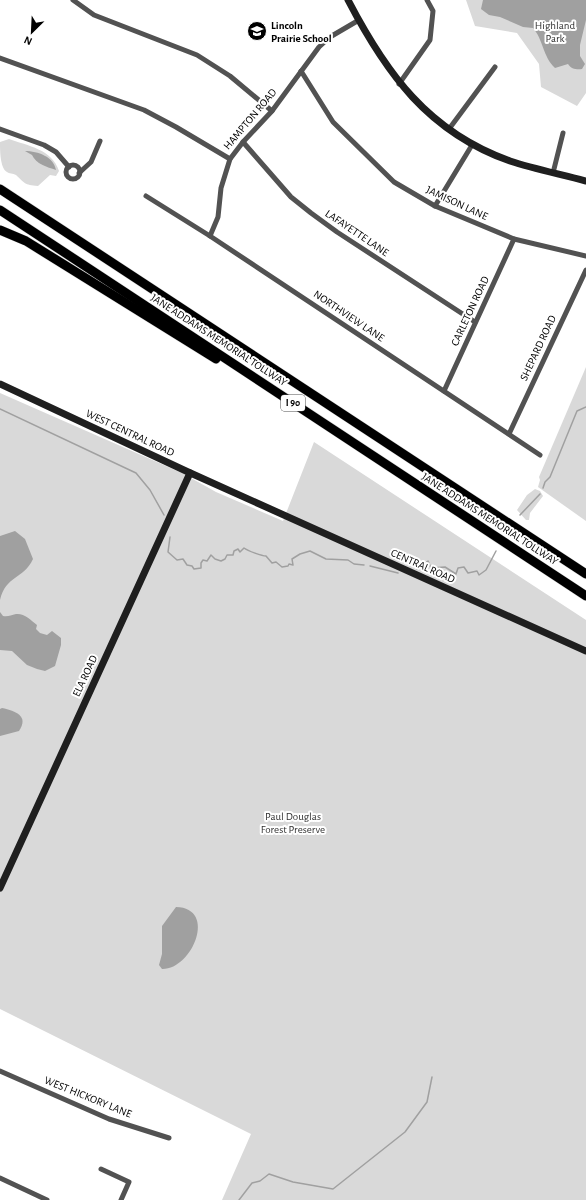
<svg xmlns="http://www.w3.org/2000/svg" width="586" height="1200" viewBox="0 0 586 1200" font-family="'Alegreya Sans',sans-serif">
<rect width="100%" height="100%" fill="#fff"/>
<g fill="#d9d9d9">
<path d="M466 0H586V93L577 106 541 87 539 64 517 33 475 26Z"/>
<path d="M9 139C28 146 52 149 59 171L56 176 50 175 38 186C24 185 25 183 16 175 13 173 9 174 7 172 0 168 0 150 0 142Z"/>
<path d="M586 367V521L538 487 540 480 539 477Z"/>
<path d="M0 393 182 473 216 492 283 521 314 442 586 620V1200H222L251 1134 0 1009Z"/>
<path d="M535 489 540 491 543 496 530 513 529 520H526L517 510 527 495Z"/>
</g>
<g fill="#a0a0a0">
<path d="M483 0H586V20L580 45V56L585 64 582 69C577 70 571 69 568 64L555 68C543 57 543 39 533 28L523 27 500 17 489 15 481 9Z"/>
<path d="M25 151C38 151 54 157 56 170 47 167 36 164 32 155Z"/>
<path d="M15 531 25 539 33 559C23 580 6 575 0 600V536Z"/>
<path d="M0 612 3 616C8 617 11 615 16 614 24 613 31 620 37 625L36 629 40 633 47 635 52 631 61 638V645L55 666 45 671 37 669 27 665 12 651 0 650Z"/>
<path d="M2 708C16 711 29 716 19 731L0 736V709Z"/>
<path d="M176 907C218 908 192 970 162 969L159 965 162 954V926Z"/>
</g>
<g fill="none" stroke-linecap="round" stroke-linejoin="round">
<g stroke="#a0a0a0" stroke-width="1.5">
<path d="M0 409 136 473 150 490 164 515"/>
<path d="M543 488 545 482 550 477 577 411 586 407"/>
<path d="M520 515 540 494"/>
<path d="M170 537 168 552 177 560 183 559 187 565 192 566 194 569 201 568V563L203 560 207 561 211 555 215 559 221 561 225 559 227 555H233L234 551 238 549 240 552 244 548C248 551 262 556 266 556L272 563 276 562 282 567 288 566 289 564 293 565 292 559 300 554 310 551 326 559 348 560 354 564 364 565"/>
<path d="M370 566 398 573"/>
<path d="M417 569 428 561 431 568 445 567 456 574 458 568 464 567 468 573 477 571 479 575 486 570 496 551"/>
<path d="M239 1200 252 1183 260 1181 269 1174 293 1182 333 1189 405 1132 427 1102 432 1077"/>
</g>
<defs>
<g id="highway">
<path d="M0 189 586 574"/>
<path d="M0 210 586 596"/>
<path d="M0 230 26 241 216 359"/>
</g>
</defs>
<use href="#highway" stroke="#dbdbdb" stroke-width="10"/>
<g stroke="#525252" stroke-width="5">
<path d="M73 0 94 15 197 55 230 76 272 111"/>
<path d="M0 58 144 110 176 127 230 159"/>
<path d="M301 71 333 122 394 182 435 206 514 239 586 256"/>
<path d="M399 84 430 40 433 11 427 0"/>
<path d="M0 129 44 145 56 152 69 167"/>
<path d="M449 129 495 67"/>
<path d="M243 142 291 197 311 213 337 232 475 322"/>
<circle cx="73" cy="172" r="7"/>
<path d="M79 173 91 162 100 141"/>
<path d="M553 173 563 133"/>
<path d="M146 196 210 236 540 455"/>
<path d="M435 206 472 145"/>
<path d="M210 236 218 217 221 188 230 159 243 142 272 111 319 47 330 37 359 20"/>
<path d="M444 391 514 239"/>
<path d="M509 434 586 270"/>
<path d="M0 1071 109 1119 169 1138"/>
<path d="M101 1169 129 1182 121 1200"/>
<path d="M0 1178 47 1200"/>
</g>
<g stroke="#1f1f1f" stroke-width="7">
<path d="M348 0C386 73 428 132 510 161 534 169 560 174 586 181"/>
<path d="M0 384 186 471 586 651"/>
<path d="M0 888 190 473"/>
</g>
<use href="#highway" stroke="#000" stroke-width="9"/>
</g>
<defs>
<symbol id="school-disc" viewBox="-11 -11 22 22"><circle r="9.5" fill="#000" stroke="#fff"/><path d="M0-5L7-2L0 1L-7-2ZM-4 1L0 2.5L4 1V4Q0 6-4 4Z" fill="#fff"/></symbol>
</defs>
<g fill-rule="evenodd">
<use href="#school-disc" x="246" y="20" width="22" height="22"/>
</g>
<g text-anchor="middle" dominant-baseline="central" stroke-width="4" stroke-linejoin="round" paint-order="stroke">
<rect fill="#fff" stroke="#4c4c4c" stroke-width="1" x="281" y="395" width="24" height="16" rx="3"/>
<g font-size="10" font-weight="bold" fill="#000">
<text x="293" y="403">I 90</text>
</g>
<g font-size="11" font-weight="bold" fill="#000" stroke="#fff" text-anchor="start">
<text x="271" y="25">Lincoln<tspan x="271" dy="13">Prairie School</tspan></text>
</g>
<g font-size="11" fill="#303030" stroke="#fff">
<text x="555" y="25">Highland<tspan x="555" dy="13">Park</tspan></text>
<text x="293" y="816">Paul Douglas<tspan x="293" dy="13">Forest Preserve</tspan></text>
</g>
<g font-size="11" fill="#000" stroke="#fff">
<text transform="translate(250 119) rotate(-50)">HAMPTON ROAD</text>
<text transform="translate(457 203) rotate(25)">JAMISON LANE</text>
<text transform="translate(357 233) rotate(34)">LAFAYETTE LANE</text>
<text transform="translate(470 311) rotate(-65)">CARLETON ROAD</text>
<text transform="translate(349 316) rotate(34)">NORTHVIEW LANE</text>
<text transform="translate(219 340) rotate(33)">JANE ADDAMS MEMORIAL TOLLWAY</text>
<text transform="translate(538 348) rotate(-65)">SHEPARD ROAD</text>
<text transform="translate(130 433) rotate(25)">WEST CENTRAL ROAD</text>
<text transform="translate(490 519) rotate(33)">JANE ADDAMS MEMORIAL TOLLWAY</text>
<text transform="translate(423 566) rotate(24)">CENTRAL ROAD</text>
<text transform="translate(85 676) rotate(-65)">ELA ROAD</text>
<text transform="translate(88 1097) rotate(22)">WEST HICKORY LANE</text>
</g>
</g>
<g transform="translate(32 32) rotate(204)" stroke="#ffffff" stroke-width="3" paint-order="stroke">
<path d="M0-3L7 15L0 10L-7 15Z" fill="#000000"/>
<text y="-6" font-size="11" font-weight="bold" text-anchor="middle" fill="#000000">N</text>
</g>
</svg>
